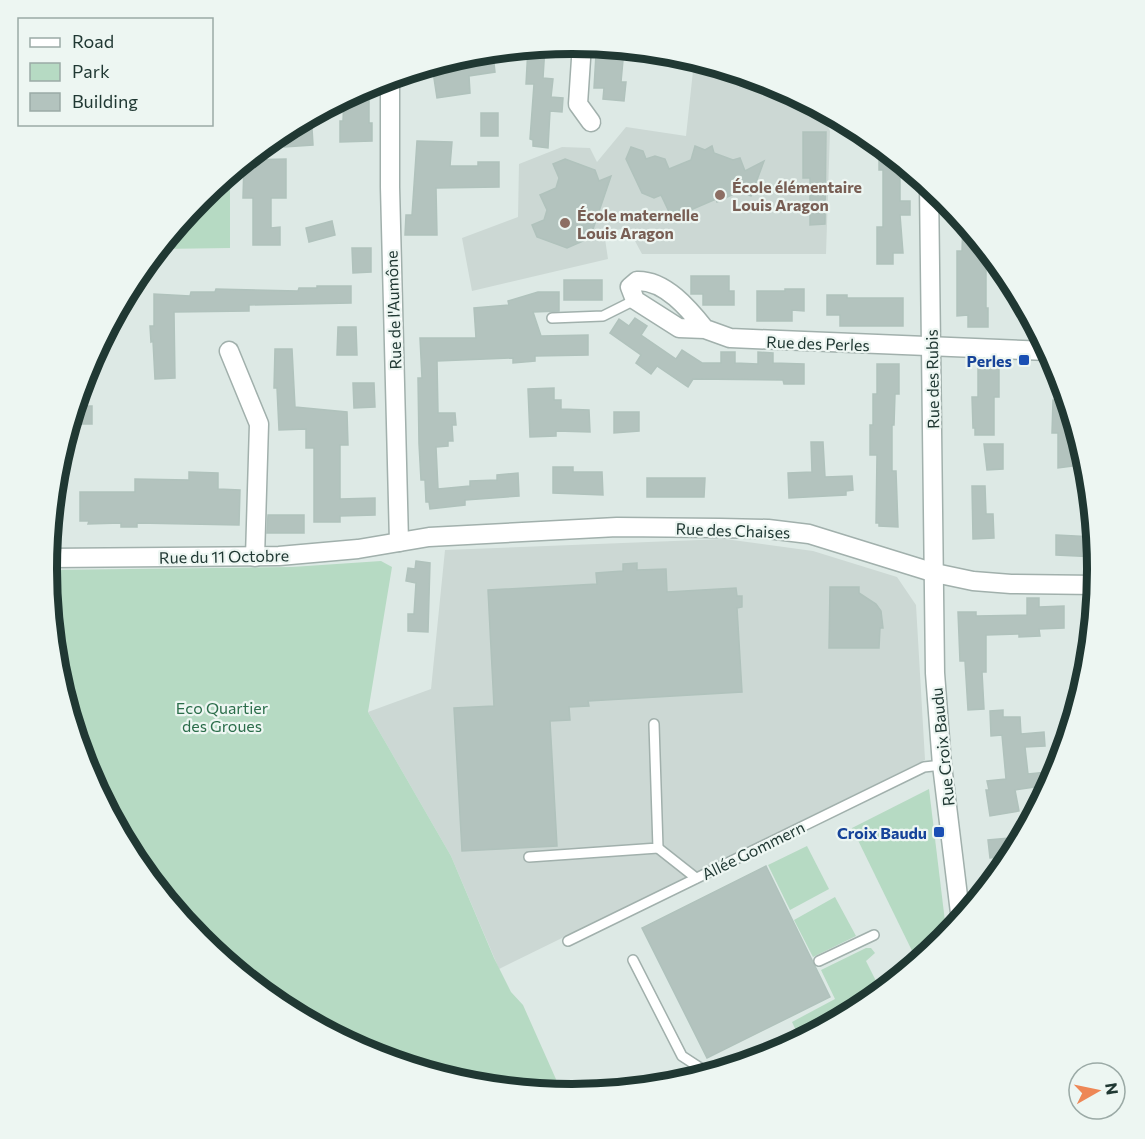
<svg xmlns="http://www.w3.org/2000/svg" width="1145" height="1139" viewBox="0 0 1145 1139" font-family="Commissioner,sans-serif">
<rect width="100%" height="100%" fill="#dde9e5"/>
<g fill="#ccd8d4">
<path d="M693 71 737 73 774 84 818 107 830 131 826 254H642L628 228 604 232 608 259 472 291 462 238 518 217 519 164 562 147 590 148 597 162 626 127 686 136Z"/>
<path d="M725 539 813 551 897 577 916 605 925 760 499 969 451 856 368 712 431 689 445 550Z"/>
</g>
<g fill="#b6dac3">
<path d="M230 174V248L159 249 201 197Z"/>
<path d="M381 561 392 567 368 712 451 856 494 958 511 992 523 1005 563 1095 470 1085 371 1055 280 1007 200 941 135 861 86 770 57 672 47 570 292 567Z"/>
<path d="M929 789 947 938 918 963 852 828Z"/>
<path d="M807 846 829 889 790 910 768 865Z"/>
<path d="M835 897 856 936 813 957 794 920Z"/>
<path d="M866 948H871L875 953 866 961 882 993 874 999 822 1022 825 1028 801 1041 792 1022 835 999 821 970Z"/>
</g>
<g fill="#b3c3be" stroke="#b0c2bc" stroke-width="1.5">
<path d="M545 46 543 78 553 79 551 97 563 98 562 112 550 111 548 148 533 146V140L530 139 534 84H526L528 48Z"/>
<path d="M607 47 624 49 621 82H626L624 101 603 99 604 88H594L596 54 606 55Z"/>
<path d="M493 55 495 72 469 76 470 93 437 98 432 65 449 60Z"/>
<path d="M369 85V123H372V141L340 142V121H343L344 98Z"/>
<rect x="481" y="113" width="17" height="23"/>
<path d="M312 128 313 145 284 147 283 131Z"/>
<path d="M803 132H826L825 224 810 225V178H803Z"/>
<path d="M417 141 452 142 450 166H478V162H499V187L436 188 437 235H405L406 215H412Z"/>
<path d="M695 146 705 150 712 146 714 153 733 160 740 158 745 171 764 161 751 196 740 191 717 202 716 199 672 218 661 195 654 198 642 193 626 159 631 147 643 151 646 159 655 156 665 159 669 169 691 160Z"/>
<path d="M879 151H888L920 178 900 177V201H910V215H900L903 253H893V264H877V227H883V170H879Z"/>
<path d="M286 159V198H271V228L280 227V245H253V198H243L244 162 247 160Z"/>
<path d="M565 159 595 170 599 181 611 176 590 238 567 248 537 237 532 225 544 220 547 210 540 195 556 188 559 178 553 164Z"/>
<path d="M332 221 335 235 309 242 306 228Z"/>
<path d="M963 221 986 248V308H988V327H968V315L957 316V251H962Z"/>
<path d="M352 248H371V272L353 273Z"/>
<path d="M691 276H729V291H734V305H703V294H691Z"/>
<rect x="564" y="280" width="38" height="20"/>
<path d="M317 286H351V303L249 305V311L174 312 175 378 155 379 153 341 151 342 150 326H154V294L190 296 191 292H215L216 289 298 291 299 288H317Z"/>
<path d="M785 289H804V311L792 310V321H757V291H785Z"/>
<path d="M538 292H559V311L533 312 541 336 588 335V355L535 356V361L513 363V358L437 361 438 413H455L456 425H452L453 441H448V446L436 447 438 489 470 486V481L497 480V475L518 473 519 496 465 500V505L430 509 429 502H426L425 480H421L419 444 418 378H422L420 338H476L474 308 509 305 508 301Z"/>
<path d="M827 295H847V298H903V326H840V315H827Z"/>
<path d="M635 318 647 326 641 335 676 359 682 350 702 363H721V352H735V363L758 364V352L773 353V363L804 364V384H784L783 380 693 379 688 387 657 366 651 374 636 363 641 355 610 333 619 319 629 326Z"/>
<path d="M338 327H356L357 355H337Z"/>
<path d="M275 349H292L295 407 347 412 348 445H340V499L375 498V515L340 516V522H314V448H306V429L279 430 277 388H274Z"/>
<path d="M877 364H899V394H895L894 425H892V471H896L898 527 879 526V523H876L877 455H870V425H873V394H877Z"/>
<path d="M978 367H999V397H994V435H975V428H973L972 397H978Z"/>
<path d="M1058 375H1060L1079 437 1080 465 1058 468V433H1052L1053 400H1057Z"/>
<path d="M353 383H374L375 407 354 408Z"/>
<path d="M554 388V400H561V409L589 410 590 432 556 431V436L530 437 528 389Z"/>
<rect x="75" y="406" width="17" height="18"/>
<path d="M614 412H639V431L614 433Z"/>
<path d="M811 442H823L825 477 852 476 853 490 846 491V495L789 498 788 473 812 472Z"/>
<path d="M984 444H1003V469L987 470Z"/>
<path d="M553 467H573V472H602L603 495 553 493Z"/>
<path d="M189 472 218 473V489L240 490 239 525 137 523V527H121V523L88 524 89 521H80V492H135V479L189 480Z"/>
<path d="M647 478H705L704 497H647Z"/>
<path d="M972 486H985L986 514H993L994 538 973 539Z"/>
<path d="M268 515H304V533H267Z"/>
<path d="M1056 535 1095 537 1097 557 1056 555Z"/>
<path d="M416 561 430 563 428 632 408 631V614H414L416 583 406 581 408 568 415 569Z"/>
<path d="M637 563V570L666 569 667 592 736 588 737 596H742V607L737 608 742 692 588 701 589 706 569 707 570 720 550 721 557 846 462 851 454 708 494 706 488 590 597 584 596 573 623 571V564Z"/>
<path d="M830 587H859V593L876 604 881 611 883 628H880L879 648H829Z"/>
<path d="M1027 598H1039V607L1064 606V628L1039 629 1040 636 1019 637V634L986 635V672H982L984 709 968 710 965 661H960L958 612H976V616L1027 615Z"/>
<path d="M1003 710V717H1020L1021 734 1044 732 1045 746 1025 747 1028 774 1047 772 1048 785 1015 790 1019 811 990 816 986 790H989L987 781 1006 779 1002 735 991 736 990 711Z"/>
<path d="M1009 838 1010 856 990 858 988 840Z"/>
<path d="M766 866 830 997 707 1058 642 928Z"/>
</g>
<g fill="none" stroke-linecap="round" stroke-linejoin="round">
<defs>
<g id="service">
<path d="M552 318 603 316 635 300"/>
<path d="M658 848 696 878"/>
<path d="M529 857 658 848 654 724"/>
<path d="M568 941 924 767 942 765"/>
<path d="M633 960 682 1056 711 1075"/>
<path d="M819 961 874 935"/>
</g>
<g id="minor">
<path d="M582 44 578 104 591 122"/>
<path d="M390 78V187L399 542"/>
<path d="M929 185 935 673 942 765 961 921"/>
<path d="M705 329C689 309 665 280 637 281L630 287 635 300 679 328 705 329 730 338 1049 351"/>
<path d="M229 351 259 424 255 557"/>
<path d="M48 558 279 556 358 549 429 537 617 527 720 528 768 529 809 534 935 573 973 581 1011 584 1097 585"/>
</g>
</defs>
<use href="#service" stroke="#a1b0ac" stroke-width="12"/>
<use href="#minor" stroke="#a1b0ac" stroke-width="21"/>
<use href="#service" stroke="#fff" stroke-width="9"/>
<use href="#minor" stroke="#fff" stroke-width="18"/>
</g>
<g fill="#8d6e63" stroke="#edf6f2" stroke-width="2">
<circle cx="720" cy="195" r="6"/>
<circle cx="565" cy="223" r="6"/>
</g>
<g fill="#1a4fb4" stroke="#edf6f2" stroke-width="2">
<rect x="1018" y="354" width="12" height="12" rx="3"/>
<rect x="933" y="826" width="12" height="12" rx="3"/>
</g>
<g text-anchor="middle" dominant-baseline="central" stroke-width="4.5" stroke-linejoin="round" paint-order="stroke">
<g font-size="16" font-weight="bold" fill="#785e54" stroke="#edf6f2" text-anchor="start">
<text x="732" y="186">École élémentaire<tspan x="732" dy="18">Louis Aragon</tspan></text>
<text x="577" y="214">École maternelle<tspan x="577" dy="18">Louis Aragon</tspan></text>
</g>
<g font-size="16" fill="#203833" stroke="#edf6f2">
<text transform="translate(393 310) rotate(-92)">Rue de l'Aumône</text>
<text transform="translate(818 343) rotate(2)">Rue des Perles</text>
<text transform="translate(932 379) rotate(-91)">Rue des Rubis</text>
<text transform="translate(733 530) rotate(2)">Rue des Chaises</text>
<text transform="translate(224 556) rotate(-1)">Rue du 11 Octobre</text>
<text transform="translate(942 747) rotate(-96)">Rue Croix Baudu</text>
<text transform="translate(753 850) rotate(-26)">Allée Gommern</text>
</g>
<g font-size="16" font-weight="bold" fill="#164399" stroke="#edf6f2" text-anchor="end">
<text x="1012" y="360">Perles</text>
<text x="927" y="832">Croix Baudu</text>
</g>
<g font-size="16" fill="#2b6d4a" stroke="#edf6f2">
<text x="222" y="707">Eco Quartier<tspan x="222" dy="18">des Groues</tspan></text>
</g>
</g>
<path d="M0 0H1145V1139H0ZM57 569a515 515 0 1 1 1030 0a515 515 0 1 1-1030 0Z" fill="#edf6f2" fill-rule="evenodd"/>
<path fill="none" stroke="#203833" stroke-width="8" d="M57 569a515 515 0 1 1 1030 0a515 515 0 1 1-1030 0Z"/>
<rect x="18" y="18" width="195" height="108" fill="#edf6f2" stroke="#9baaa6" stroke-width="1.5"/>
<rect x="30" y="38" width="30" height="9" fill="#ffffff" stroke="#9baaa6" stroke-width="1.5"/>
<text x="72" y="48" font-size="18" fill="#203833">Road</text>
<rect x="30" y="63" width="30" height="18" fill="#b6dac3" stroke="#9baaa6" stroke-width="1.5"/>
<text x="72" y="78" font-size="18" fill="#203833">Park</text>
<rect x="30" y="93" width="30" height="18" fill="#b3c3be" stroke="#9baaa6" stroke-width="1.5"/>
<text x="72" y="108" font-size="18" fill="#203833">Building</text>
<g transform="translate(1097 1091) rotate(81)"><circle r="28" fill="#edf6f2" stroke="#9baaa6" stroke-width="1.5"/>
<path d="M0-4.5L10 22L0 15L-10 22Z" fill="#ee8756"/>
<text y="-9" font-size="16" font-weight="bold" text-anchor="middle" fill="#203833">N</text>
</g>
</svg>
